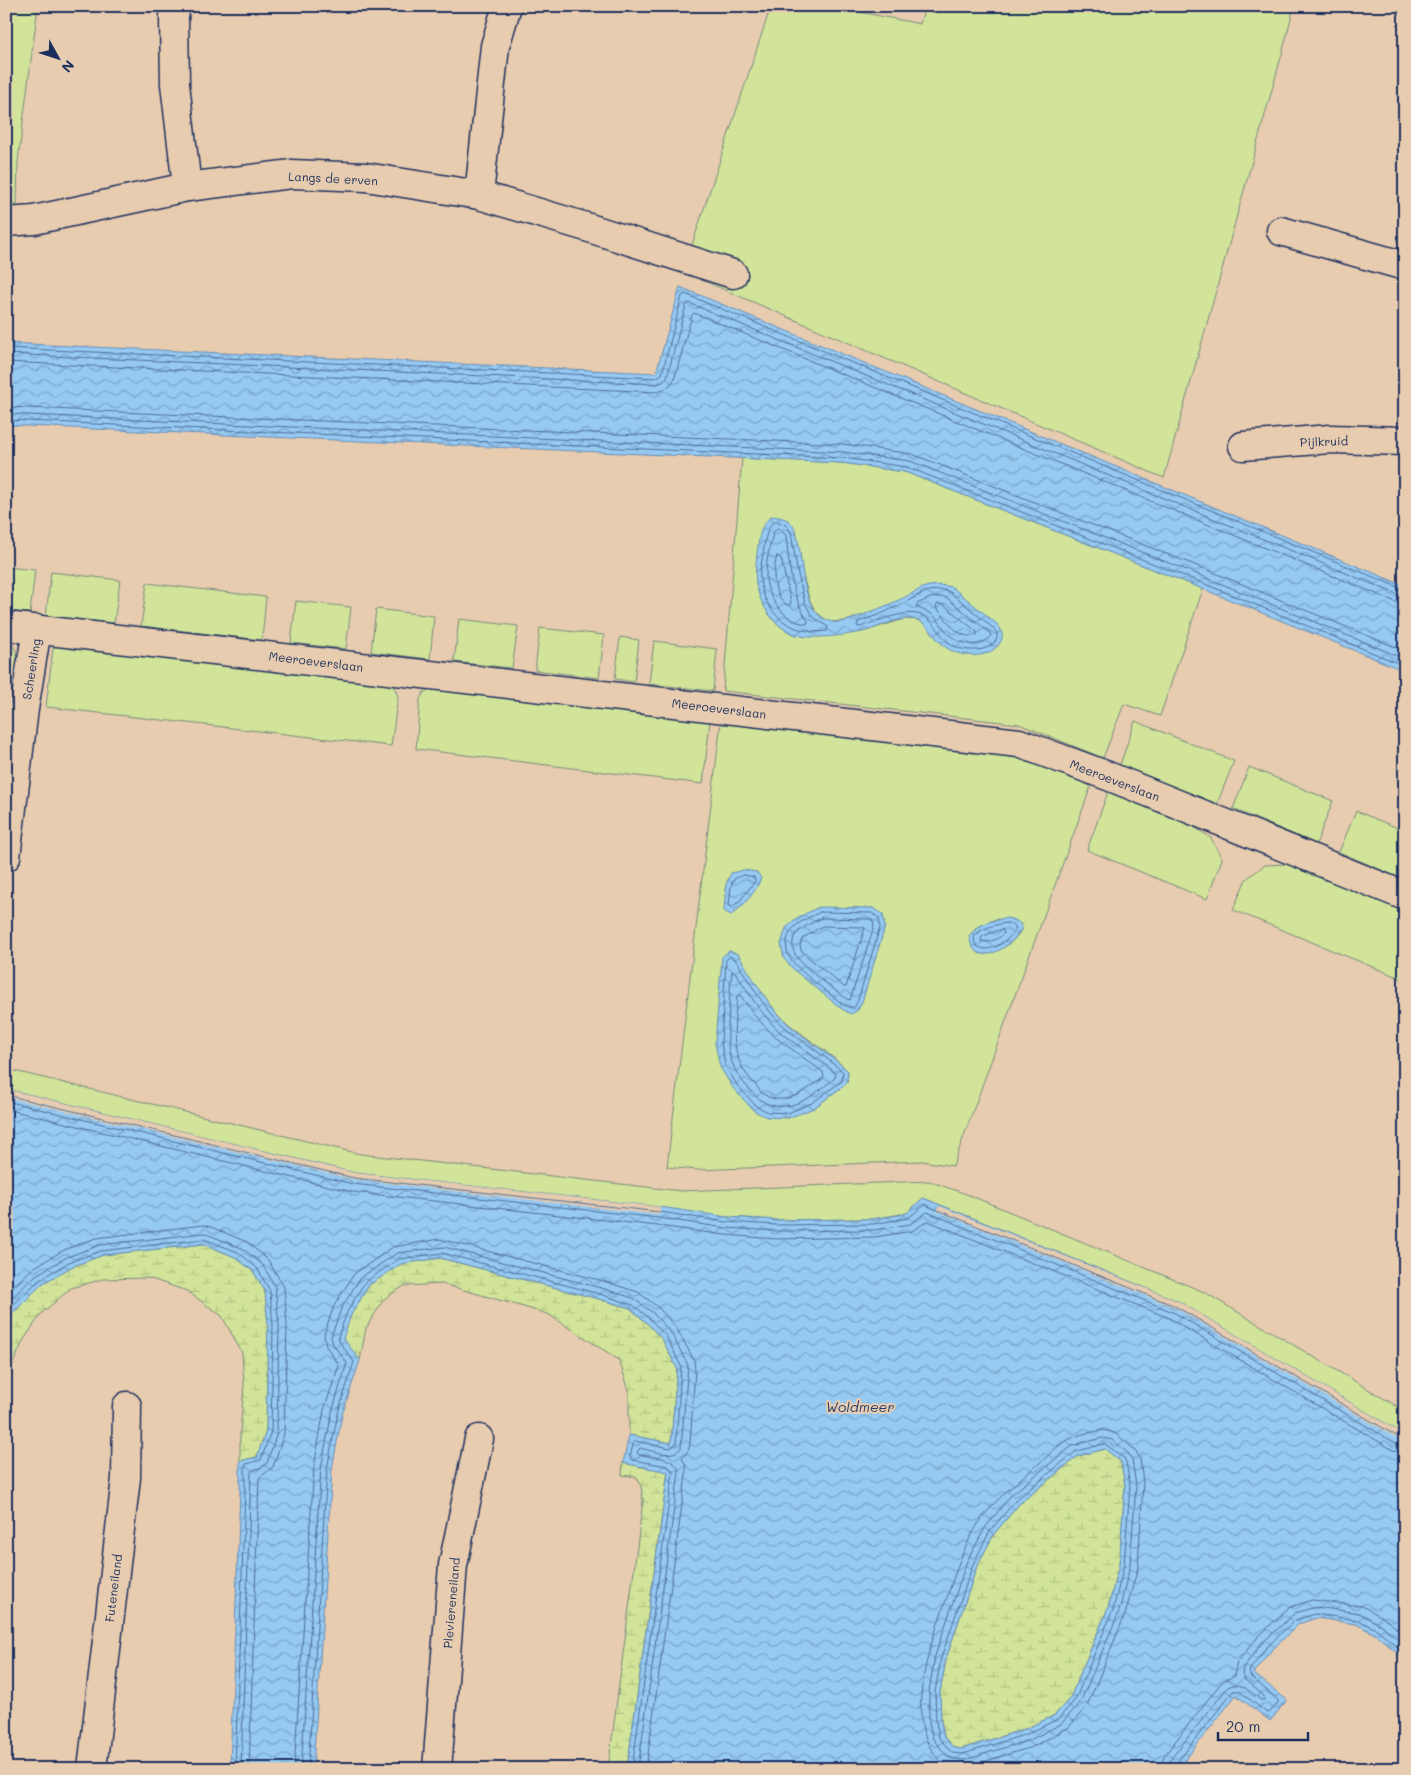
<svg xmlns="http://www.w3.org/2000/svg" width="1411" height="1775" viewBox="0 0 1411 1775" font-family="Mali,sans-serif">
<defs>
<pattern id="wetland-marsh" width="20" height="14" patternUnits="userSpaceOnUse" patternTransform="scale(1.25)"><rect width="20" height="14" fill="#d1e499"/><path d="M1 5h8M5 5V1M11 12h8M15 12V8" fill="none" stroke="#b3c486"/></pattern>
<pattern id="water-waves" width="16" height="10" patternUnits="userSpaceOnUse" patternTransform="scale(1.25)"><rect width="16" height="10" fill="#96caf3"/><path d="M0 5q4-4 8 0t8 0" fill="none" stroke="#7aa4c8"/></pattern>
</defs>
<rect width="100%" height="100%" fill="#e8ccaf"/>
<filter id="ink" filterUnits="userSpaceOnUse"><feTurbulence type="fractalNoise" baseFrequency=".02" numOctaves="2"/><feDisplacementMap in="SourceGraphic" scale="10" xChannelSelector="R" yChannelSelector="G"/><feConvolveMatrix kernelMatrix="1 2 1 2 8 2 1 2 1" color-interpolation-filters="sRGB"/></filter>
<g filter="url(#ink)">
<g fill="#d1e499" stroke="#768a7c" fill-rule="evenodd">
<path d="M6 6H38L18 161 17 205 6 206Z"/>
<path d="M771 6H830L920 24 925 6H1294L1283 50 1164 478 683 272Z"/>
<path d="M742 458 842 463 905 472 1203 589 1160 716 1124 704 1103 758 1019 724 723 691ZM796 530 801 569 810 601 816 612 829 622 846 621 880 609 1002 639H937L928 626 919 620 905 619 861 632 797 635 780 626 767 612Z"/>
<path d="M6 567 35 570 30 613 6 611Z"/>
<path d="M51 572 120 580 114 623 46 616Z"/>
<path d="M147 583 266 597 262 640 141 626Z"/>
<path d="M296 601 351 607 346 649 291 643Z"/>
<path d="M376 609 434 616 430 659 371 652Z"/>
<path d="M459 619 518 626 512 668 454 662Z"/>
<path d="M540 628 604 635 599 678 535 670Z"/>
<path d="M620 637 639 640 634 682 615 679Z"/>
<path d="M6 640 15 648 20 663 15 706 6 705Z"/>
<path d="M654 641 717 649 713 691 649 684Z"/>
<path d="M59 645 388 682 394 687 398 696 391 746 46 707 53 648Z"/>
<path d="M433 688 710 721 703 784 416 749 420 699 424 692Z"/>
<path d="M1135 721 1234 761 1217 804 1120 765Z"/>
<path d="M721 722 1019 757 1091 786 953 1166 922 1161 697 1170 667 1167ZM996 919 1021 924 1022 928C1013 945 999 953 979 953L975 928ZM761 991C769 1003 778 1015 789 1024 809 1040 830 1053 848 1071L847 1083 814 1108Z"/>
<path d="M1249 767 1333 801 1316 844 1233 809Z"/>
<path d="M1108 792 1191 825 1211 838 1222 859 1207 899 1087 850Z"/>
<path d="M1356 811 1405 831V880L1339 852Z"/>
<path d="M1286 864 1405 911V980L1233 910 1246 879 1265 865Z"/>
<path d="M6 1069 360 1154 681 1191 929 1181 969 1195 1204 1292 1405 1411V1435L1178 1301 923 1198 907 1213 872 1219 777 1220 727 1217 355 1173 6 1089Z"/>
</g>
<g fill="url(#wetland-marsh)" stroke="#768a7c">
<path d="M204 1244 235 1257 253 1271 265 1291 268 1325 266 1431 257 1457 240 1461V1434L244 1385 242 1353 222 1316 187 1291 148 1278 103 1279 71 1288 41 1314 23 1341 10 1370 9 1407 6 1404V1324L11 1315 42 1284 71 1267 103 1255Z"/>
<path d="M440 1258 599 1299 630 1308 646 1322 662 1339 677 1368 671 1443 629 1435V1390L619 1360 548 1314 443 1284 404 1286 384 1299 366 1328 360 1360 342 1338 351 1315 369 1285 401 1264Z"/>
<path d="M1105 1449 1121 1462 1125 1485 1119 1565 1108 1608 1070 1698 1055 1715 1025 1729 961 1749 954 1748 944 1737 941 1721 940 1693 946 1659 977 1566 994 1534 1019 1504 1078 1456Z"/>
<path d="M623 1463 668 1471 627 1769H608L643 1501 641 1486 637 1477 622 1475Z"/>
</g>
<g fill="url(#water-waves)" stroke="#658cb7" fill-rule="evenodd">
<path d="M680 287 1405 586V671L1203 589 905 472 842 463 6 425V343L656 373Z"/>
<path d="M771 516C777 517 784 517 789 521 808 536 793 609 829 621 836 624 848 621 855 618 871 612 886 606 901 599 910 595 920 588 929 586 937 585 944 585 952 587L997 624C1001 630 1004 634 1001 641 991 660 962 658 947 648 931 637 928 617 906 619 891 620 876 629 862 632 845 635 814 640 797 635 775 629 760 605 756 584 754 575 758 537 762 528 764 524 768 519 771 516Z"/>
<path d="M744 870 757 872 761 878C756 892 743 907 731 915L724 911 726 884 731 873Z"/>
<path d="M819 907 873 908 883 914 885 927 862 1002 858 1010 851 1014 842 1009 795 971 784 959 781 944 786 928 799 917Z"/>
<path d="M1007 918C1015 920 1019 920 1022 928 1012 947 974 972 969 936 978 924 992 920 1007 918Z"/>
<path d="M729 951 738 954C753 978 766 1003 787 1023 806 1040 829 1053 848 1071L847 1083 814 1108 788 1118 767 1117 754 1111 733 1088 720 1067 715 1043 722 957Z"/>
<path d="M6 1089 355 1173 660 1207 727 1217 777 1220 872 1219 899 1215 907 1213 923 1198 1178 1301 1405 1435V1659L1375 1634 1356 1624 1316 1618 1299 1624 1270 1652 1253 1673 1287 1700 1270 1721 1236 1695 1178 1769H627L668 1472 623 1463 629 1435 671 1443 677 1368 662 1339 646 1322 630 1308 599 1299 440 1258 401 1264 369 1285 351 1315 343 1338 360 1360 342 1415 332 1469 313 1769H230L240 1490V1461L257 1457 266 1431 268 1325 265 1291 253 1271 235 1257 204 1244 103 1255 71 1267 42 1284 11 1315 6 1324ZM1105 1449 1121 1462 1125 1485 1119 1565 1108 1608 1070 1698 1055 1715 1025 1729 962 1749 954 1748 944 1737 941 1721 940 1693 946 1659 977 1566 994 1534 1019 1504 1078 1456Z"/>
</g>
<g fill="#e8ccaf">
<path d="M6 1089 355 1173 660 1207V1215L352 1179 6 1097Z"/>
<path d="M939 1206 1178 1301 1405 1435V1443L1176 1308 937 1211Z"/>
</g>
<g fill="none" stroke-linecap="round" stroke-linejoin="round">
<g stroke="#4c6d9a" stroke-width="1">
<path d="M6 348 656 378 662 374 682 296 685 294 1405 590"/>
<path d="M6 354 657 384 663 382 667 377 686 305 689 303 1399 595 1405 596"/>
<path d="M6 362 658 392 667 388 674 380 692 315 694 313 1396 602 1405 604"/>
<path d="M6 407 843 444 912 454 1210 571 1405 651"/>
<path d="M6 414 843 452 910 461 1207 578 1405 659"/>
<path d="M6 420 843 458 907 467 1205 584 1405 666"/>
<path d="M773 522H779L786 525 791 532 797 570 805 603 812 616 828 627 827 631C791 636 763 613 760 578 759 570 762 562 763 554 765 542 765 532 773 522Z"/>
<path d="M778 528 786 535C789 563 791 597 808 621L807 624C785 623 765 596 766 575 766 561 770 546 773 533Z"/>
<path d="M777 556 781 558 791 603 789 606C772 597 772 572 777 556Z"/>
<path d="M944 590 950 592 993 628C997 633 999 636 995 642 989 648 982 650 974 650 940 651 942 623 921 615 905 609 876 622 860 627L857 626 858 622 881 614 928 591Z"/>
<path d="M943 597 947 598 989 632 991 635C983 649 962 645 952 637 945 632 942 624 936 618 931 612 922 610 916 607L917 604 930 598Z"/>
<path d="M938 604 944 605 977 632V635C956 641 949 619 936 608Z"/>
<path d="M744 875 754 877 755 881 739 902 731 907 729 905 731 886 734 879Z"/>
<path d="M820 912 872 913 879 918 880 927 858 1000 855 1006 852 1008 844 1005C831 995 795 969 789 956 785 949 786 938 791 931 797 922 811 917 820 912Z"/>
<path d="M821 918 870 919 873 921 874 927 850 1000 847 999C835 990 801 966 795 954 792 948 792 941 795 935 801 927 813 923 821 918Z"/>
<path d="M1007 923 1014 925 1016 928C1010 941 987 957 975 944L974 937C981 928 996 924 1007 923Z"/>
<path d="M823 926 862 927 865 928 846 987H844L808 957 801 950 800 945 802 939Z"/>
<path d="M999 930H1003L1004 933C999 939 989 944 981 941L982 937Z"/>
<path d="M730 957 735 959C750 982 763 1008 785 1027 803 1043 825 1055 843 1072L842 1081 812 1103 788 1113 768 1112 756 1106 737 1085 725 1065 721 1042 726 960Z"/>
<path d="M732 972 736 973C749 994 762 1015 780 1032 798 1047 819 1058 836 1074L835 1078C821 1089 805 1104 786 1106 771 1108 761 1102 752 1092 724 1063 727 1045 729 1007 730 996 730 983 732 972Z"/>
<path d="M740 995 756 1017 775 1037 823 1072 824 1077C810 1088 785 1108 765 1095 761 1093 758 1088 755 1084 743 1072 737 1060 735 1044 733 1029 736 1012 737 997Z"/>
<path d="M6 1095 354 1178 660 1212 726 1222 777 1225 873 1224 908 1218 925 1205 1175 1306 1400 1438 1405 1439"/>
<path d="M6 1101 353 1184 659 1218 726 1228 777 1231 874 1230 910 1224 927 1212 1173 1312 1397 1444 1405 1445"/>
<path d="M6 1109 353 1192 658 1226 725 1235 776 1239 875 1237 912 1231 928 1221 1169 1318 1393 1450 1405 1453"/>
<path d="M6 1293 33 1268 64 1250 96 1238 203 1225 211 1227 247 1242 268 1260 284 1287 287 1325 284 1434 273 1467 259 1478 249 1769"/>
<path d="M6 1303 36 1275 67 1257 100 1245 204 1233 242 1248 262 1264 275 1286 279 1325 277 1433 267 1463 262 1467 253 1470 251 1472 241 1769"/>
<path d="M6 1312 39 1280 69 1262 101 1251 204 1239 238 1252 257 1268 270 1291 273 1326 271 1431 261 1460 246 1464 245 1467V1490L235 1769"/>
<path d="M1103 1430 1115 1433 1136 1451 1140 1459 1143 1483 1138 1567 1125 1615 1087 1706 1068 1728 1032 1747 966 1767C954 1769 944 1766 936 1756 903 1717 931 1643 946 1600 955 1574 963 1547 978 1524 996 1497 1019 1481 1043 1460 1051 1453 1060 1443 1070 1439 1079 1434 1092 1432 1103 1430Z"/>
<path d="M1103 1438 1112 1440 1129 1454 1132 1460 1136 1485 1130 1565 1119 1612 1080 1703 1061 1724 1030 1740 964 1760 949 1758 933 1739 929 1722V1691L935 1656 967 1561 985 1528 1011 1495 1072 1446Z"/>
<path d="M1105 1444 1124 1458 1126 1462 1130 1485 1124 1565 1113 1610 1075 1700 1058 1719 1027 1734 963 1754 952 1753 939 1738 936 1721 935 1692 941 1658 973 1564 990 1531 1016 1500 1075 1452Z"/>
<path d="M294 1769 314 1467 324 1410 339 1365 326 1346 324 1334 334 1306 354 1274 393 1247 440 1239 603 1281 638 1292 659 1308 677 1329 694 1360 695 1370 690 1444 688 1451 682 1458 686 1466V1475L646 1769"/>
<path d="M301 1769 321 1468 332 1412 347 1363 333 1344 331 1337 341 1309 360 1278 397 1253 444 1247 601 1288 633 1298 653 1313 671 1333 688 1365 681 1448C672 1459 653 1451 640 1448L637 1452 639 1455C652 1457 676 1456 679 1472L638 1769"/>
<path d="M308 1769 327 1469 338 1413 354 1362 339 1341 338 1337 347 1312 365 1282 399 1259 442 1253 600 1294 633 1305 649 1318 666 1336 681 1366 676 1444 670 1448 634 1441 630 1457 632 1460 668 1466 673 1472 632 1769"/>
<path d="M1160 1769 1164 1756 1220 1684 1225 1680 1234 1676 1237 1662 1257 1638 1288 1608 1312 1600 1362 1606 1384 1618 1405 1635"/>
<path d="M1168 1769 1170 1760 1228 1687C1241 1680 1251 1693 1261 1700H1264V1696L1245 1680 1242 1674 1243 1668 1261 1644 1295 1613 1316 1607 1359 1613 1381 1625 1405 1645"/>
<path d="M1174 1769 1176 1764 1233 1691H1239L1267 1713 1270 1712 1278 1703V1700L1251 1677 1249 1671 1266 1648 1295 1620 1315 1614 1358 1620 1378 1630 1405 1653"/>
</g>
<defs>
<g id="minor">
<path d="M176 6 174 16 175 84 187 187"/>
<path d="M479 195 495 46 507 6"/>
<path d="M6 222 34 220 187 187 292 174 366 177 479 195 583 226 733 274"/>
<path d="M1281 231 1405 266"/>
<path d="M1243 446 1330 439 1405 441"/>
<path d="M6 626 1019 743 1108 776 1405 896"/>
<path d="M6 857 24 709 37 629"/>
<path d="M92 1769 126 1478 127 1406"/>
<path d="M437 1769 453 1565 479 1439"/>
</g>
</defs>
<use href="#minor" stroke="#1b2f5e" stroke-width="31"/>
<use href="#minor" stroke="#e8ccaf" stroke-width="28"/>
</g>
</g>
<g text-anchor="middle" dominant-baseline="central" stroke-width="4" stroke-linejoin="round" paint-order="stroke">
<g font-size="12" fill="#1b2f5e" stroke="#e8ccaf">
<text transform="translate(333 178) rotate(3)">Langs de erven</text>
<text transform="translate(1324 441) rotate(-2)">Pijlkruid</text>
<text transform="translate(316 661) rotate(7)">Meeroeverslaan</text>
<text transform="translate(31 669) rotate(-81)">Scheerling</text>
<text transform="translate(719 708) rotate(7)">Meeroeverslaan</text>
<text transform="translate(1115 780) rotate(21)">Meeroeverslaan</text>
<text transform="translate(113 1588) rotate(-83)">Futeneiland</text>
<text transform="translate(451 1603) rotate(-85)">Pleviereneiland</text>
</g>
<g font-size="14" font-style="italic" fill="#273e6d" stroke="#e8ccaf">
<text x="860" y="1406">Woldmeer</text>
</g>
</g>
<rect width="1411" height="1775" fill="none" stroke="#e8ccaf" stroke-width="25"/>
<rect x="12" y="12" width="1386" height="1750" fill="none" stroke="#1b2f5e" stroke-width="2" filter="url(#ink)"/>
<g transform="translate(58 58) rotate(130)" stroke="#e8ccaf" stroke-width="4" paint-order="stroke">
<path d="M0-4L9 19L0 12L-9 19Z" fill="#1b2f5e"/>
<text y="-8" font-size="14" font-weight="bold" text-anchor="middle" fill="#1b2f5e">N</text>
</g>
<path d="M1218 1732v8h90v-8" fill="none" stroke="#1b2f5e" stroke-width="2.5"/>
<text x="1226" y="1732" font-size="15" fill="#1b2f5e" stroke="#e8ccaf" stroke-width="4" paint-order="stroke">20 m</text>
</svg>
